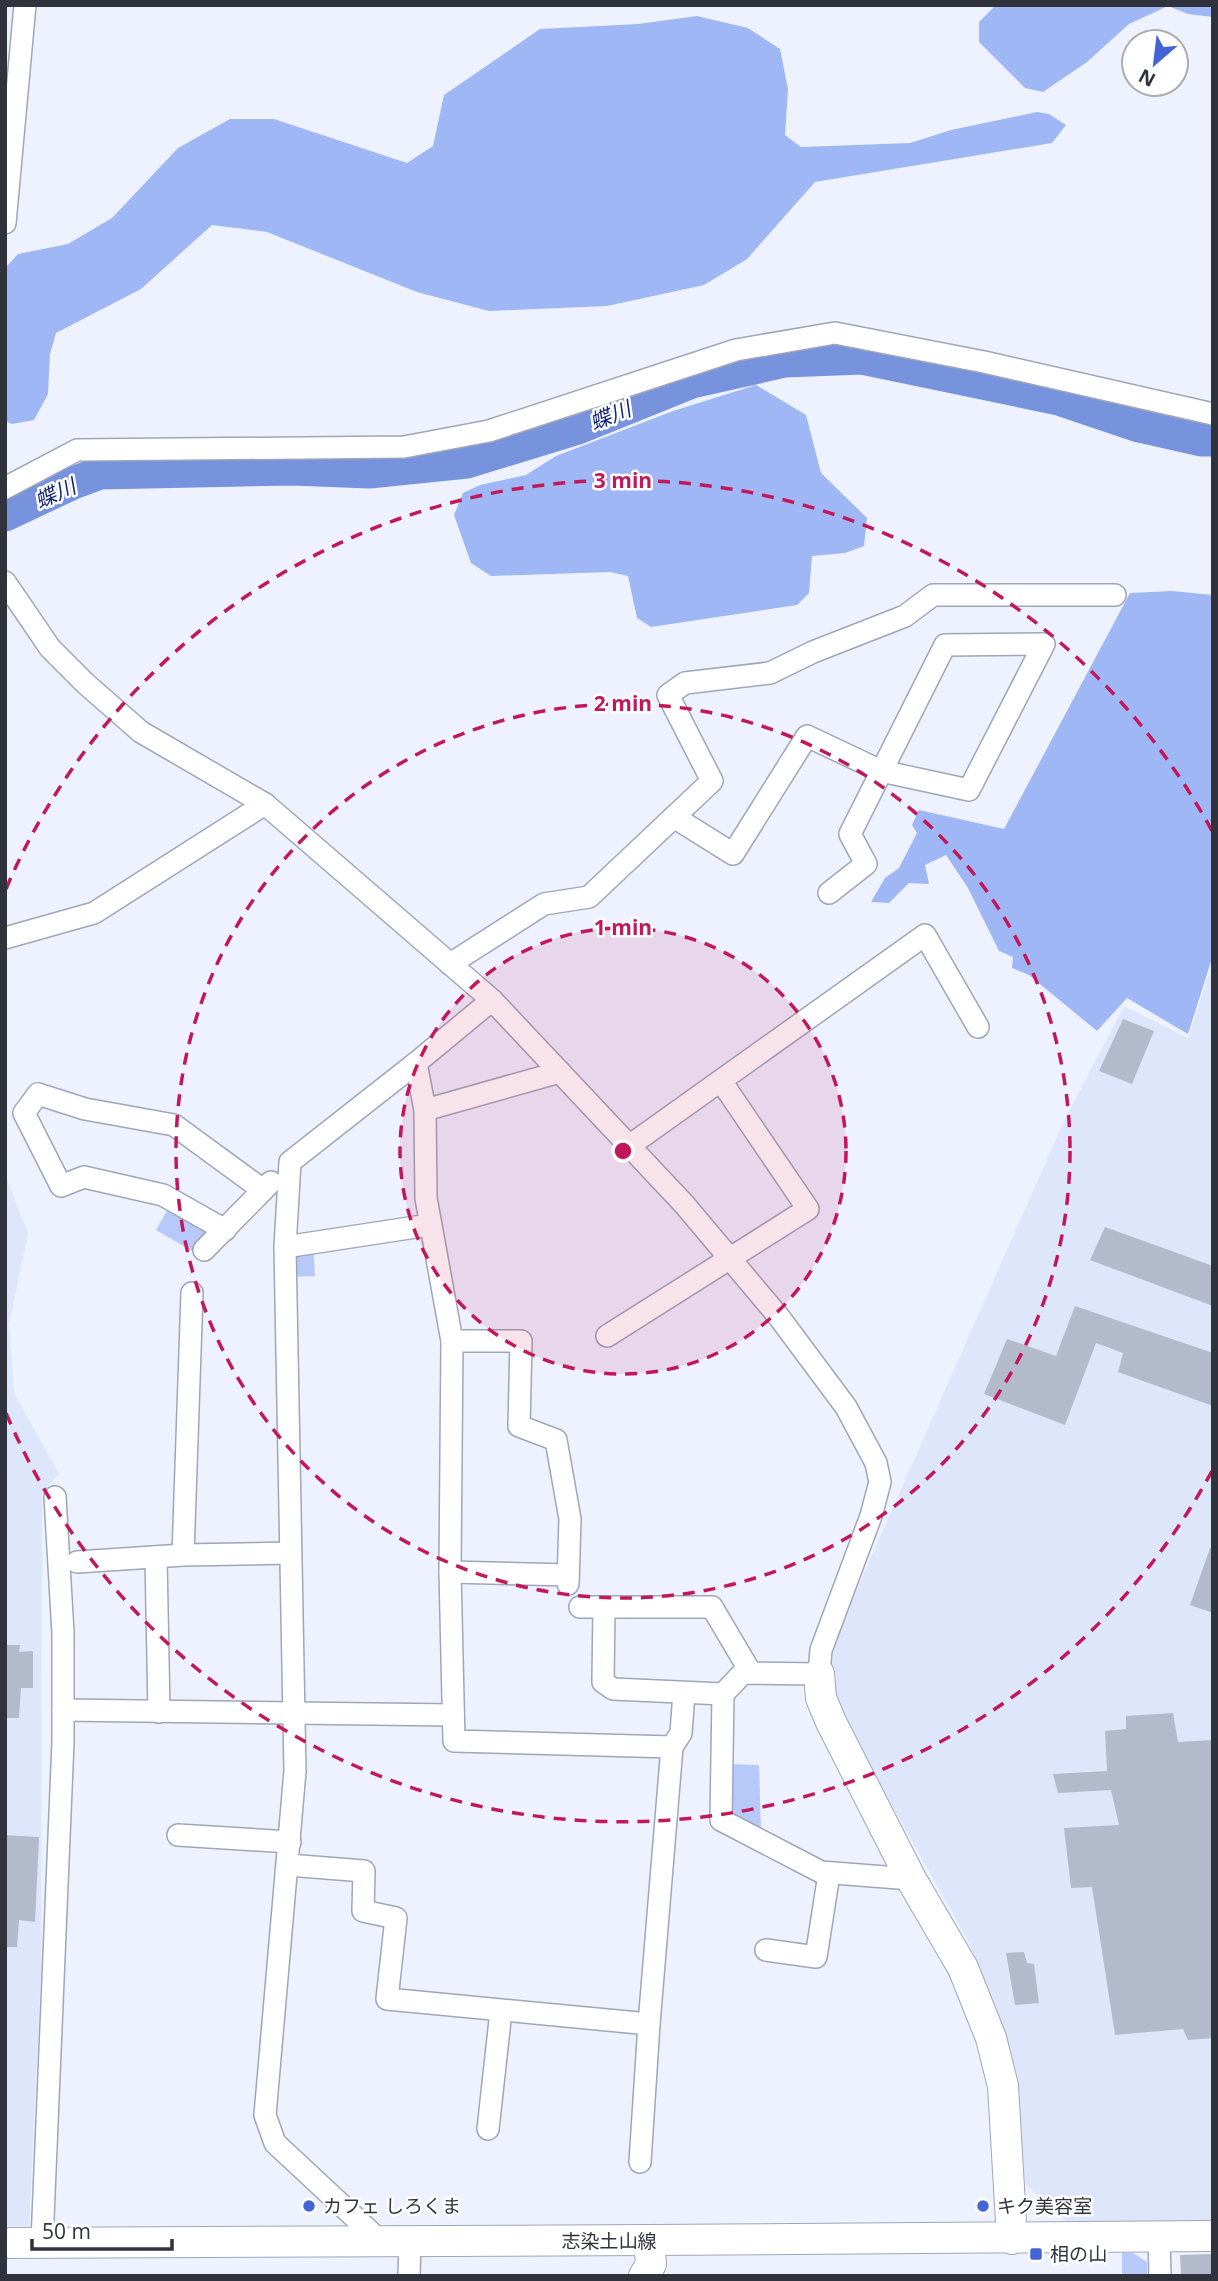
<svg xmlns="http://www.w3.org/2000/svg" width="1218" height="2281" viewBox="0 0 1218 2281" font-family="'Open Sans','Noto Sans JP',sans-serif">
<rect width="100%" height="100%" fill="#edf2fe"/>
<g fill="#dde6fb">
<path d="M1213 962V2224L1071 2225 1025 2184 1014 2071 996 2006 966 1937 839 1711 830 1674 837 1635 898 1496 1065 1119 1124 1006 1188 1038Z"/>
<path d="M5 1175 28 1233 9 1325 14 1393 59 1474 42 1493 41 1971 29 2226H5Z"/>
</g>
<g fill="#b6c9f9">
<path d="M170 1205 206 1225 207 1235 194 1252 156 1230Z"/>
<path d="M313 1243 315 1276 285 1277V1247Z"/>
<path d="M727 1764 759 1765 761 1831 727 1814Z"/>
<path d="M1122 2253H1133L1147 2262V2276H1122Z"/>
</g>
<g fill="#9fb7f5">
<path d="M996 5H1213V17L1188 14 1168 6 1129 24 1087 62 1043 92 1025 88 979 42V22Z"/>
<path d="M697 16 748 28 780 49 788 89 785 135 801 147 910 143 951 130 1037 112 1049 114 1066 125 1052 143 815 182 747 259 704 285 607 306 489 311 417 292 267 232 212 225 141 289 56 333 50 354 48 394 34 420 12 424 5 421V268L18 254 68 244 112 218 178 148 230 119H274L407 163 433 146 444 95 540 29 638 24Z"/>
<path d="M756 385 806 415 821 473 867 518 864 546 845 553 812 556 809 593 797 605 651 627 637 618 628 576 610 572 491 576 471 563 454 515 463 493 480 485 526 475 556 456 673 411Z"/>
<path d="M1172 591 1213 595V955L1188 1034 1127 998 1097 1031 1029 975 1012 968 1013 957 999 951 968 888 946 855 925 865 929 884 909 883 889 903 871 902 885 878 899 868 917 833 912 825 919 810 1004 829 1130 593Z"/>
</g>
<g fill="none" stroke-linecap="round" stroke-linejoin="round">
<path stroke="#7793de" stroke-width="33" d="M5 515 73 483 100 473 292 469 369 472 467 462 578 428 692 382 785 361 862 358 1059 399 1139 426 1201 440H1213"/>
</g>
<g fill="#b3bacc">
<path d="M1123 1019 1154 1031 1132 1084 1099 1071Z"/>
<path d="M1105 1227 1213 1266V1306L1090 1260Z"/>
<path d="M1075 1306 1213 1353V1406L1118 1372 1123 1353 1096 1343 1065 1425 984 1394 1007 1339 1056 1356Z"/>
<path d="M1210 1548H1213V1613L1190 1605Z"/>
<path d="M5 1645H20L19 1652 33 1651V1688H21L19 1718H5Z"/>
<path d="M1173 1713 1178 1742 1213 1740V2038L1188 2040 1183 2029 1115 2035 1092 1887 1071 1888 1064 1828 1119 1825 1111 1790 1058 1793 1053 1774 1107 1771 1105 1731 1126 1729V1716Z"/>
<path d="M5 1835 39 1837 35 1922 19 1920 17 1947H5Z"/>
<path d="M1024 1952 1027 1963 1034 1964 1039 2003 1015 2005 1006 1953Z"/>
<path d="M1212 2254 1213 2276H1181L1180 2255Z"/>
</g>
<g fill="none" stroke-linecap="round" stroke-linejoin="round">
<defs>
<g id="street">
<path d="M5 223 25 5"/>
<path d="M5 488 77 450 404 447 489 431 736 350 835 333 984 362 1213 414"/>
<path d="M5 582 50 648 86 684 141 732 265 804 492 1000 684 1204 779 1317 846 1407 876 1463 880 1482 871 1516 821 1650 819 1674 743 1673 723 1694 613 1689 603 1682 604 1607H712L751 1673"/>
<path d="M674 817 733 854 807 736 881 771 969 790 1044 644 945 645 850 834 866 864 829 893"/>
<path d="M5 938 94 913 265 804"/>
<path d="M450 964 544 904 589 897 712 781 668 695 685 683 770 673 813 652 905 616 933 595H1115"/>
<path d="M416 1063 425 1110 426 1198 452 1341 450 1572 454 1741 672 1747 649 2024 640 2162"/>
<path d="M425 1110 560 1072"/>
<path d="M629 1146 925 935 978 1027"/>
<path d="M225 1230 163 1195 84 1177 61 1186 24 1113 38 1094 85 1109 174 1125 263 1190"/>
<path d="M285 1247 429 1225"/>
<path d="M204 1250 271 1182"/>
<path d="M607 1336 808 1209 721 1081"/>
<path d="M452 1341H521L519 1426 556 1440 570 1519 568 1584"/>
<path d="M183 1555 192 1293"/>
<path d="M156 1557 159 1712"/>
<path d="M77 1562 183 1555 290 1553"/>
<path d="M450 1572 568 1575"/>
<path d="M580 1607H604"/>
<path d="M723 1694 721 1820 821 1872 911 1879"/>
<path d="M63 1710 453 1715"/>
<path d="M672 1747 681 1733 684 1693"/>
<path d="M178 1835 290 1842"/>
<path d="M288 1865 364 1871 363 1911 396 1918 387 1999 649 2024"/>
<path d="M766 1950 816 1957 829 1874"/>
<path d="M488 2129 501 2011"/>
<path d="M1159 2237 1160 2276"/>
<path d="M379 2240 275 2143 265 2115 295 1771 285 1247 290 1162 416 1063 492 1000"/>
<path d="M42 2242 63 1742V1633L55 1497"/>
<path d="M409 2276 410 2240"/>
</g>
<g id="secondary">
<path d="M819 1674 821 1698 831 1722 911 1879 963 1968 991 2038 1003 2086 1012 2239"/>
<path d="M5 2243C408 2239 810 2242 1213 2236"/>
<path d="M644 2276 651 2264 649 2242"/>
</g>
</defs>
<use href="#street" stroke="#9fa6b8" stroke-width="24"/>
<use href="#secondary" stroke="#9fa6b8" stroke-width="32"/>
<use href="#street" stroke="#fff" stroke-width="21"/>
<use href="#secondary" stroke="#fff" stroke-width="30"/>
</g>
<circle cx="623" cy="1151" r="223" fill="#c2185b" fill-opacity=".12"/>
<g fill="none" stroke="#c2185b" stroke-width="3.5" stroke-dasharray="12 9">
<circle cx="623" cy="1151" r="223"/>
<circle cx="623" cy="1151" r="447"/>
<path d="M1212 1471A670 670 0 0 1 6 1413M6 889A670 670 0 0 1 1212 831"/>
</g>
<g fill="#4364d6" stroke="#fff" stroke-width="2.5">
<circle cx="309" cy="2206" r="7"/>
<circle cx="983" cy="2206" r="7"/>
<rect x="1029" y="2247" width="14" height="14" rx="3.5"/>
</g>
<g text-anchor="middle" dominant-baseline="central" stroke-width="5" stroke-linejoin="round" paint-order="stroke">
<g font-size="19" fill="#30333b" stroke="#fff" text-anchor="start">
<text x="323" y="2206">カフェ しろくま</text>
<text x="997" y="2206">キク美容室</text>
<text x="1050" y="2254">相の山</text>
</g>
<g font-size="19" fill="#30333b" stroke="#fff">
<text x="609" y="2241">志染土山線</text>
</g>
<g font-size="21" font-style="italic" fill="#15267c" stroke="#fff">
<text transform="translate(610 415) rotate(-22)">蝶川</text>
<text transform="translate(55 493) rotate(-24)">蝶川</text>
</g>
</g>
<circle cx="623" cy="1151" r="10" fill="#c2185b" stroke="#fff" stroke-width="3.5"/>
<g font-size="21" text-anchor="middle" font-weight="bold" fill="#c2185b" stroke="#fff" stroke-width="5" stroke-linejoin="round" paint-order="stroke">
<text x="623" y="488">3 min</text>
<text x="623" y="711">2 min</text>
<text x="623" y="935">1 min</text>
</g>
<rect width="1218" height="2281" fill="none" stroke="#30333b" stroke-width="14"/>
<g transform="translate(1155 63) rotate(208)"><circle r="33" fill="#ffffff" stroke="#acadb1" stroke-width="2"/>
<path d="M0-5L12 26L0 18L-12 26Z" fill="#4364d6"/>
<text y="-10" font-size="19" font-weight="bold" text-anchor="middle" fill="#30333b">N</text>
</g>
<path d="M32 2239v10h140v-10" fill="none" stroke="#30333b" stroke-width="3.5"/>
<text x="42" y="2239" font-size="21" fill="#30333b" stroke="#ffffff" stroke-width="5" paint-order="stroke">50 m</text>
</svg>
